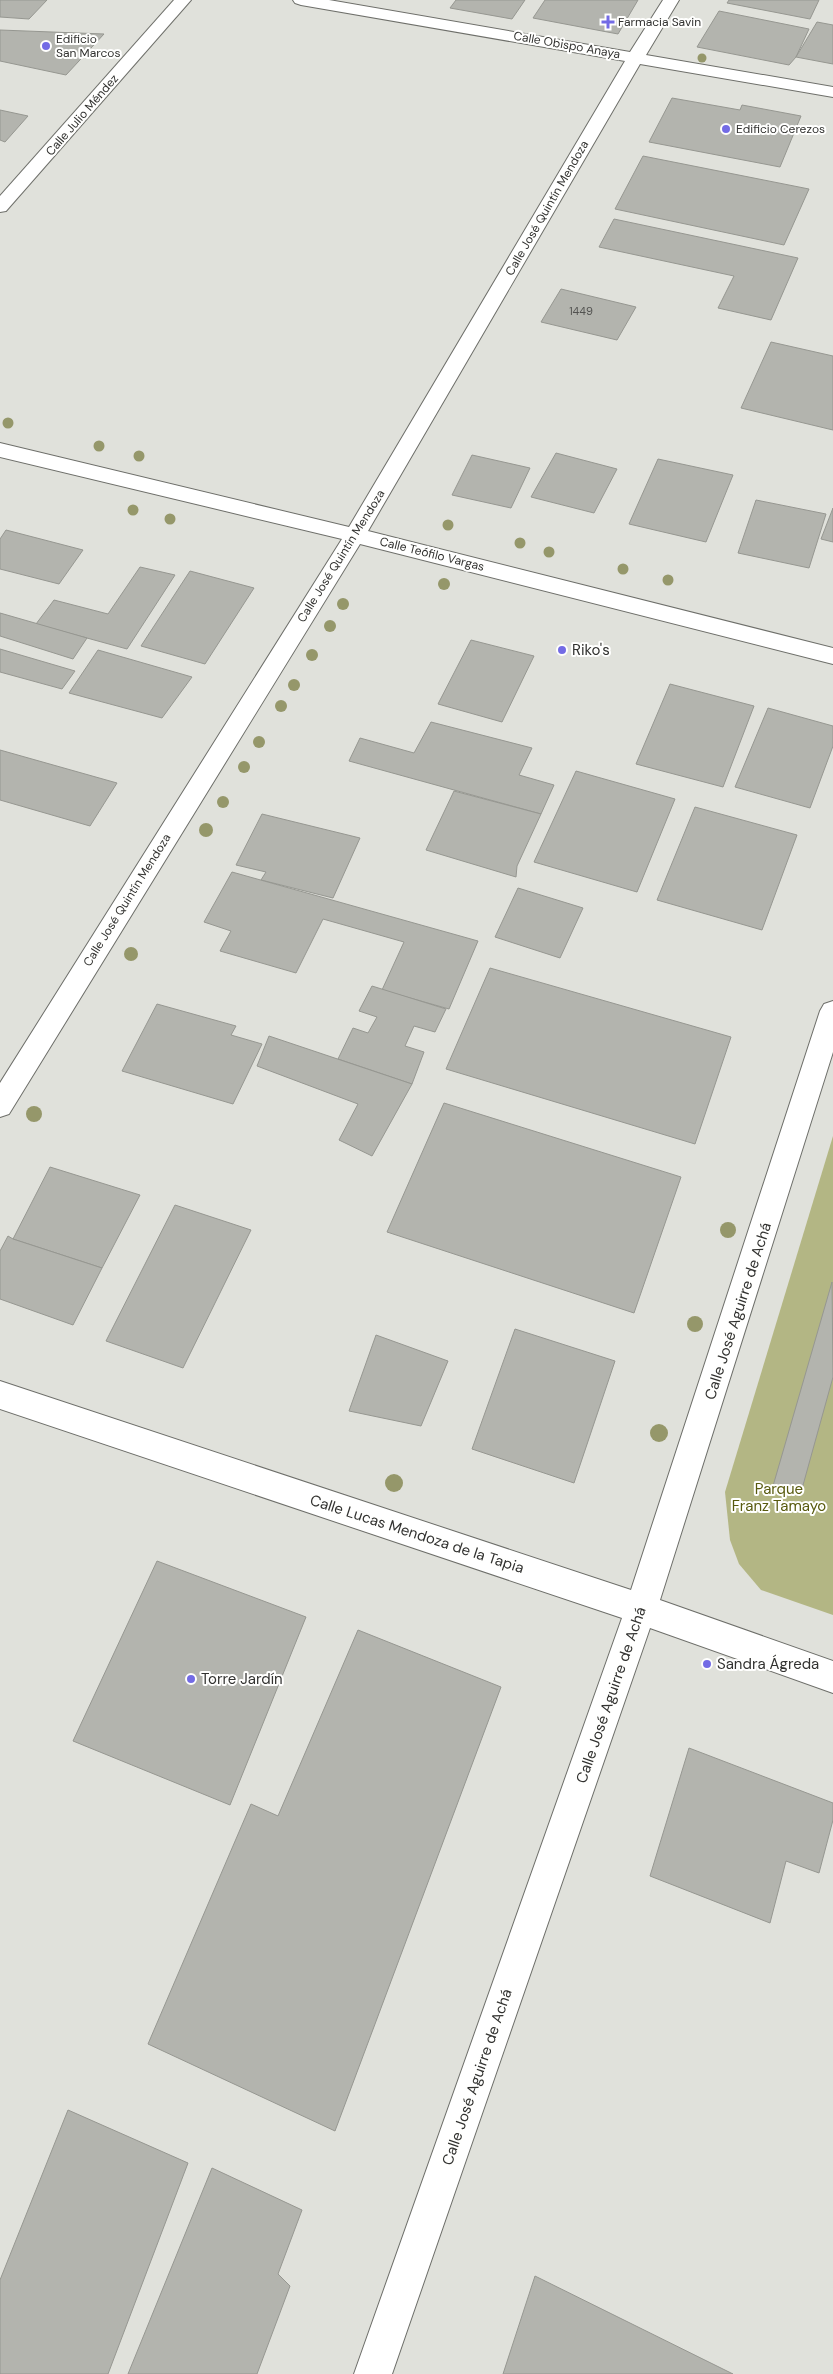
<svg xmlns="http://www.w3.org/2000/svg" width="833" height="2374" viewBox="0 0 833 2374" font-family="'DM Sans',sans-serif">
<rect width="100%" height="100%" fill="#e0e1db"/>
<path fill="#b3b684" d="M833 1136V1615L761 1590 739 1564 730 1540 725 1492Z"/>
<g fill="#b3b4ae" stroke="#969791">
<path d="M0 0H47L29 19 0 17Z"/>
<path d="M456 0H525L512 19 450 8Z"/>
<path d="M545 0H638L618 34 533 18Z"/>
<path d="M729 0H819L810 19 727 3Z"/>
<path d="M719 11 809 29 796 57 789 65 697 47Z"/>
<path d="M817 22 833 25V64L796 57Z"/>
<path d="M0 30 104 34 66 75 0 61Z"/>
<path d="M672 98 740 110 742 105 801 116 780 167 649 142Z"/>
<path d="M0 110 28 116 5 142 0 140Z"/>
<path d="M643 156 809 189 784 245 615 209Z"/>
<path d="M614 219 798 258 771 320 718 308 734 276 599 247Z"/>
<path d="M561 289 636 307 617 340 541 322Z"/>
<path d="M771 342 833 356V430L741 408Z"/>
<path d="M556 453 617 469 594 513 531 497Z"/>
<path d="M472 455 530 468 511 508 452 495Z"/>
<path d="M658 459 733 475 706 542 629 524Z"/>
<path d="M756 500 826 514 809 568 738 553Z"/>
<path d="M833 508V542L821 539Z"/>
<path d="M6 530 83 550 59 584 0 569V539Z"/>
<path d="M140 567 175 575 127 649 36 624 54 600 108 614Z"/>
<path d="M190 571 254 588 205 664 141 646Z"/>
<path d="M0 613 87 638 73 659 0 636Z"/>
<path d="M471 640 534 656 502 722 438 704Z"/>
<path d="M0 649 75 671 62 689 0 672Z"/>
<path d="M98 650 192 677 162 718 69 693Z"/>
<path d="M670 684 754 706 723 787 636 764Z"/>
<path d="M768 708 833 726V746L810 808 735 787Z"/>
<path d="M431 722 532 748 519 775 554 785 541 814 349 761 360 738 414 753Z"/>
<path d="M0 750 117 783 90 826 0 800Z"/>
<path d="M576 771 675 799 637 892 534 862Z"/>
<path d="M454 791 541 814 517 866 516 877 426 850Z"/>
<path d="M695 807 797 835 762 930 657 900Z"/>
<path d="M262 814 360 838 333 898 261 880 266 872 236 865Z"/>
<path d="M232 872 478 941 449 1009 382 990 404 942 323 919 296 973 220 951 231 931 204 922Z"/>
<path d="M518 888 583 908 560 958 495 937Z"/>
<path d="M490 968 731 1037 695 1144 446 1069Z"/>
<path d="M372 986 446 1009 435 1032 414 1026 405 1046 424 1052 412 1084 338 1059 353 1028 368 1033 377 1017 359 1011Z"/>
<path d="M157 1004 236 1026 231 1035 262 1044 233 1104 122 1071Z"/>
<path d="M269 1036 412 1084 372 1156 339 1140 358 1104 257 1066Z"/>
<path d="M444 1103 681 1177 634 1313 387 1232Z"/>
<path d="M50 1167 140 1195 102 1268 13 1239Z"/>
<path d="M175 1205 251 1230 183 1368 106 1341Z"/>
<path d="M8 1236 13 1239 102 1268 73 1325 0 1299V1251Z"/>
<path d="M832 1282 833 1377 800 1496 773 1486Z"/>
<path d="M515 1329 615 1361 574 1483 472 1449Z"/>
<path d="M376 1335 448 1361 421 1426 349 1411Z"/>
<path d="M157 1561 306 1617 230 1805 73 1741Z"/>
<path d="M358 1630 501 1687 335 2131 148 2044 251 1804 278 1816Z"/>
<path d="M689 1748 833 1803V1820L819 1873 786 1861 770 1923 650 1876Z"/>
<path d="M68 2110 188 2163 108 2374H0V2280Z"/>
<path d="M212 2168 302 2210 278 2274 290 2286 257 2374H128Z"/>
<path d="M535 2276 733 2374H503Z"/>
</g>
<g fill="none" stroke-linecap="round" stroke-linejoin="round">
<defs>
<g id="street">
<path d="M174 0H191L6 211 0 212V196Z"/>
<path d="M293 0H329L630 52 663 0H679L646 55 833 87V97L640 64 368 531 833 648V664L360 544 9 1114 0 1117V1083L342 539 0 457V443L349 527 625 61 301 5 295 3Z"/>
<path d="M833 1001V1052L660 1600 833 1661V1693L650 1628 392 2374H354L622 1618 0 1409V1381L631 1590 820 1011 824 1004Z"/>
</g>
</defs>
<use href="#street" stroke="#6e6f6a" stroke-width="2"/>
<use href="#street" fill="#fff" fill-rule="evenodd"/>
</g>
<g fill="#95976a">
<circle cx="702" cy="58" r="4.5"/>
<circle cx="8" cy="423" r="5.5"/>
<circle cx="99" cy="446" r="5.5"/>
<circle cx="139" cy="456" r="5.5"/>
<circle cx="133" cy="510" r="5.5"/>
<circle cx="170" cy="519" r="5.5"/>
<circle cx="448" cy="525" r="5.5"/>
<circle cx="520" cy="543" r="5.5"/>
<circle cx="549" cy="552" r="5.5"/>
<circle cx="623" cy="569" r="5.5"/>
<circle cx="668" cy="580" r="5.5"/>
<circle cx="444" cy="584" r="6"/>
<circle cx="343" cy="604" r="6"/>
<circle cx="330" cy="626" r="6"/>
<circle cx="312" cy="655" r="6"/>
<circle cx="294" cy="685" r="6"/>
<circle cx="281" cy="706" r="6"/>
<circle cx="259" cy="742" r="6"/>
<circle cx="244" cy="767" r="6"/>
<circle cx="223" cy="802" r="6"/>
<circle cx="206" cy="830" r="7"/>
<circle cx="131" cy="954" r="7"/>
<circle cx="34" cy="1114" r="8"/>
<circle cx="728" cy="1230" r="8"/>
<circle cx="695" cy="1324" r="8"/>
<circle cx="659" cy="1433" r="9"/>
<circle cx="394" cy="1483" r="9"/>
</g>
<g fill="#736be5" stroke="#fffffe" stroke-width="2">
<path d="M605.5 14.5h5v5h5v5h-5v5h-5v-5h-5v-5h5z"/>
<circle cx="46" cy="46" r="5"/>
<circle cx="726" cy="129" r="5"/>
<circle cx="562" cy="650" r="5"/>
<circle cx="707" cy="1664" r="5"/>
<circle cx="191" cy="1679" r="5"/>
</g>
<g text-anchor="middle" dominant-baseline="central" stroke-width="4" stroke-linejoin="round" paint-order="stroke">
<g font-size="11" fill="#525250">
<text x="581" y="311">1449</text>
</g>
<g font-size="12" fill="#323230" stroke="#fffffe" text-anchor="start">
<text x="618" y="22">Farmacia Savin</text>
<text x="56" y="39">Edificio<tspan x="56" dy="14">San Marcos</tspan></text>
<text x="736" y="129">Edificio Cerezos</text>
</g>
<g font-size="12" fill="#323230" stroke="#fffffe">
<text transform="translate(567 45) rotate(10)">Calle Obispo Anaya</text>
<text transform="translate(82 115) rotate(-49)">Calle Julio Méndez</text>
<text transform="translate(547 208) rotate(-60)">Calle José Quintín Mendoza</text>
<text transform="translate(432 554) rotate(14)">Calle Teófilo Vargas</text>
<text transform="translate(341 556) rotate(-58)">Calle José Quintín Mendoza</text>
<text transform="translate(127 900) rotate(-58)">Calle José Quintín Mendoza</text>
</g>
<g font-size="15" fill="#323230" stroke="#fffffe" text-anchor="start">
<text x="572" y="650">Riko's</text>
<text x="717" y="1664">Sandra Ágreda</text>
<text x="201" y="1679">Torre Jardín</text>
</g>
<g font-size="15" fill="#323230" stroke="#fffffe">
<text transform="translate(738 1311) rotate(-72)">Calle José Aguirre de Achá</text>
<text transform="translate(417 1534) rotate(18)">Calle Lucas Mendoza de la Tapia</text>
<text transform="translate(611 1695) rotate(-71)">Calle José Aguirre de Achá</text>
<text transform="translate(477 2077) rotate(-71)">Calle José Aguirre de Achá</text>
</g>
<g font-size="15" fill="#585a0e" stroke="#fffffe">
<text x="779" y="1489">Parque<tspan x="779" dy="17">Franz Tamayo</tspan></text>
</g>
</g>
</svg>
